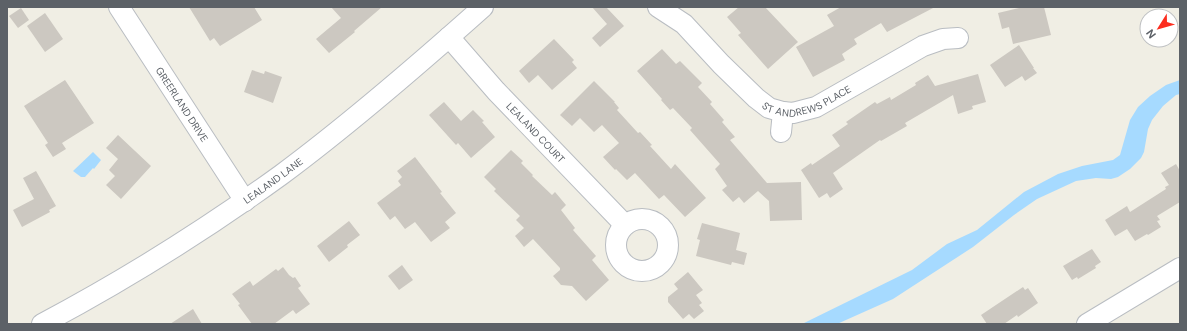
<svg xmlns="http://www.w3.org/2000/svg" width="1187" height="331" viewBox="0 0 1187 331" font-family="'DM Sans',sans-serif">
<rect width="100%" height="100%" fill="#f0eee4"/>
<g fill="#a6daff">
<path d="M1180 80V94L1176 95 1163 106 1152 120 1148 129 1144 152 1141 158 1130 169 1118 177 1111 179 1096 178 1076 181 1037 199 1014 215 973 247 893 299 837 324H802L912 270 947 244 977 230 1024 192 1058 174 1082 166 1113 160 1120 155 1130 120 1138 107 1150 96 1166 85Z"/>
<path d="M93 152 101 160 94 169 93 168 85 177H81L73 171Z"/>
</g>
<g fill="#ccc8c1">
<path d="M189 7H254L262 20 220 46 214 38 210 41Z"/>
<path d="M331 7H382L354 31 355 32 329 53 316 39 341 18Z"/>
<path d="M592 7H606L624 26 600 47 592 38 607 24Z"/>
<path d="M739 7H765L798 42 768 69 738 35 741 33 727 17Z"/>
<path d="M841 7H935L887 32 881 23 854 39 857 44 842 54 845 60 813 77 796 47 834 26 827 15Z"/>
<path d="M1023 7H1044L1051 35 1013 44 1009 27 1002 29 998 13Z"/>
<path d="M21 8 29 20 18 28 9 16Z"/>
<path d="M45 13 63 39 45 52 27 26Z"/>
<path d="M554 39 574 60 572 62 577 68 552 90 538 75 529 83 519 71Z"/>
<path d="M1019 45 1034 68H1033L1037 73 1025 81 1022 76 1005 87 990 65Z"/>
<path d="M662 49 676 64 680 61 702 83 698 87 712 102 710 104 724 120 722 122 735 137 730 140 767 183 801 182 802 220 770 221 769 201 758 191 744 203 739 197 733 202 722 190 727 186 715 169 720 164 690 130 692 128 673 108 670 110 661 100 662 99 637 71Z"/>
<path d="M252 70 264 74 265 71 282 77 273 103 244 92Z"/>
<path d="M978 74 986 102 972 106 973 109 958 114 953 95 905 123 907 126 881 141 880 140 833 173 843 189 830 198 827 193 819 198 801 170 811 163 812 165 840 146 832 135 848 124 846 122 875 102 877 104 890 97 891 100 916 85 915 83 928 75 935 86Z"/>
<path d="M65 80 94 123 62 143 66 149 53 157 45 145 48 143 24 106Z"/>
<path d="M594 81 615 102H614L619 108 617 110 638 133 640 132 652 145 650 146 671 169 675 164 706 198 685 217 664 195 659 199 635 173 627 180 616 169 615 170 603 157 619 143 602 125 594 132 580 118 572 126 560 115Z"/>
<path d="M444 102 461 121 473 110 484 121 482 122 495 137 471 158 458 143 456 145 429 115Z"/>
<path d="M118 135 151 166 121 199 106 185 115 176 109 170 118 159 106 148Z"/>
<path d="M511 150 523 161 521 163 533 175 532 176 552 195 555 192 566 205 561 210 575 228 573 230 596 256 592 260 609 280 586 301 572 286 561 285 553 276 560 270V268L533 239 524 247 515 236 524 228 516 220 520 216 494 191 496 189 484 177Z"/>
<path d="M415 157 442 192 440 193 456 213 445 222 450 228 431 242 415 222 405 229 395 216 390 220 377 203 401 185 398 181 402 177 397 171Z"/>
<path d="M1176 164 1180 171V202L1157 216 1160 220 1157 221 1161 227 1148 235 1147 234 1135 241 1127 229 1115 236 1105 220 1127 206 1130 212 1166 189 1165 187 1169 185 1161 173Z"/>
<path d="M36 171 56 206 49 210 50 212 22 227 13 210 34 199 23 178Z"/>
<path d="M349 221 360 235 347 245 348 247 329 262 317 246Z"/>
<path d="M702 223 740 233 736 250 747 253 744 265 732 262 731 265 696 256 700 240 697 239Z"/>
<path d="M1092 249 1101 262 1095 266 1096 268 1078 279 1077 277 1072 280 1063 266Z"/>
<path d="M402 265 413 280 399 290 388 276Z"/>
<path d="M283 267 289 275 293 278 295 277 301 286 298 288 310 304 296 314 293 310 274 324H252L238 305 240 304 232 294 250 281 253 286 276 269 278 271Z"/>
<path d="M688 272 703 290 696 295 702 303 699 305 704 311 694 319 689 314 683 319 668 302V297L678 289 674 284Z"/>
<path d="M1023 287 1025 290 1028 288 1038 303 1018 317 1017 315 1004 324H987L981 315Z"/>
<path d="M193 309 202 324H170Z"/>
</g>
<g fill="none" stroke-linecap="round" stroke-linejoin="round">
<defs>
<g id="minor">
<path id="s1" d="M119 7 245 201"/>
<path id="s2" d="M658 7 684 24 721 64 756 98 769 108 783 112 793 113 816 107 923 46 943 39 958 38"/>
<path id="s3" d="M449 37 496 91 625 225"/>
<path d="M781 132 783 112"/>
<circle cx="642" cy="245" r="26"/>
<path id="s4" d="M42 324C125 280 205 230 281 175 351 123 418 65 483 7"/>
<path d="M1087 324 1180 268"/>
</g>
</defs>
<use href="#minor" stroke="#b9bdc2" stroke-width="22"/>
<use href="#minor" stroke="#fff" stroke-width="20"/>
</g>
<g text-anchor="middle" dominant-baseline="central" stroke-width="3" stroke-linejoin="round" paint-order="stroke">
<g font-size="10" fill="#5c6167" stroke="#fff">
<text stroke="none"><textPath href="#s2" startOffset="191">ST ANDREWS PLACE</textPath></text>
<text stroke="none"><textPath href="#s1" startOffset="116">GREERLAND DRIVE</textPath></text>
<text stroke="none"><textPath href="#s3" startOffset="129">LEALAND COURT</textPath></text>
<text stroke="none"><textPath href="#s4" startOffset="272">LEALAND LANE</textPath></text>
</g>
</g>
<rect width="1187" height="331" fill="none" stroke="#5c6167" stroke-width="16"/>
<g transform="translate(1159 28) rotate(233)"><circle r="19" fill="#ffffff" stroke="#bec0c2"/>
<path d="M0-3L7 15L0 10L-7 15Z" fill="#fc2d1f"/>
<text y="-6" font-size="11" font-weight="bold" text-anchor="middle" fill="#5c6167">N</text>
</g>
</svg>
